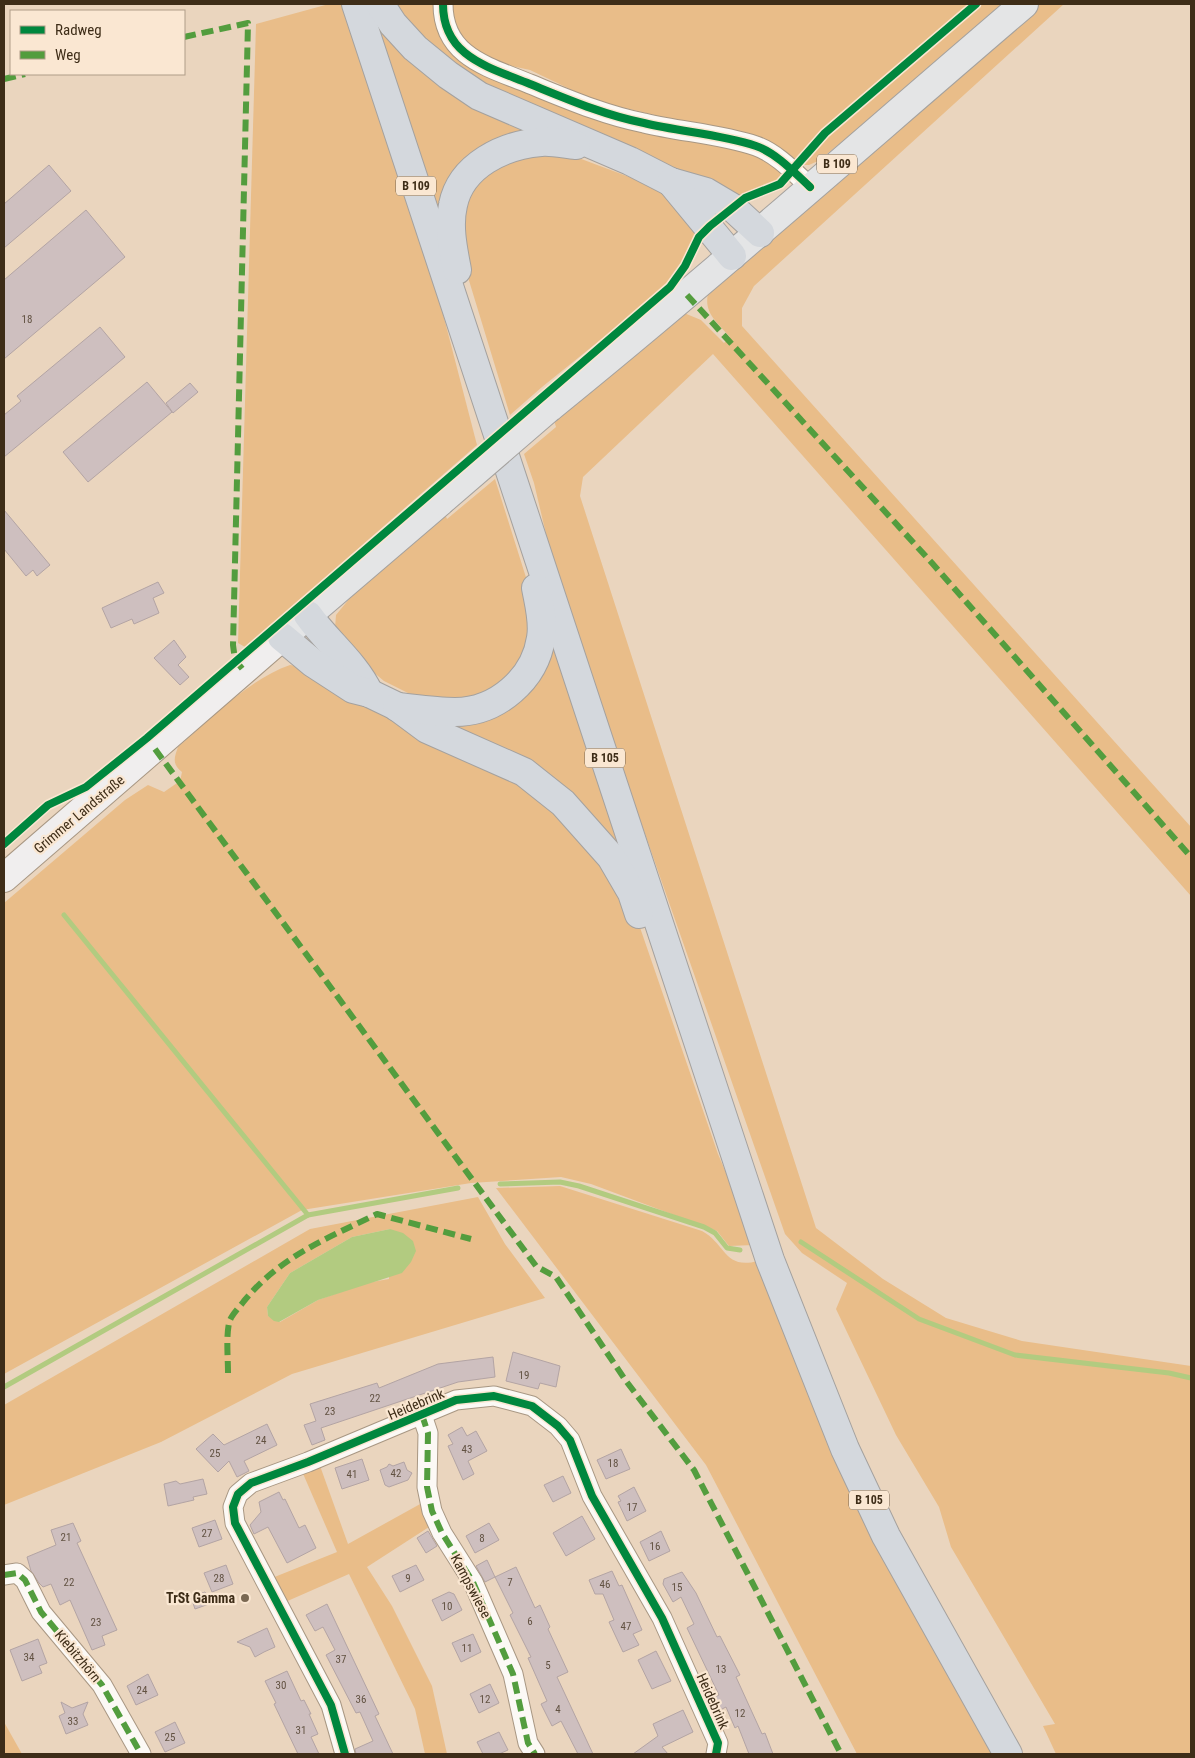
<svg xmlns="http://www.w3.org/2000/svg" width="1195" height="1758" viewBox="0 0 1195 1758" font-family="'Roboto Condensed',sans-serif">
<rect width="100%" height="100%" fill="#ead5be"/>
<g fill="#e9bd89" fill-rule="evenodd">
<path d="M329 4H346L422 233 477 445 245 647 238 643 256 24Z"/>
<path d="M386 4H437L470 64 757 150 780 171V181L745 195 738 201 469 82Z"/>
<path d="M449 4H1014L818 161 809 165H800L656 122 655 115 595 101 530 70 492 62 457 39Z"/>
<path d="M1037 4H1064L754 286 742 308V326L1191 827V896L713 354 583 477 580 496 816 1228 883 1279 946 1318 1022 1341 1191 1366V1754H1056L1043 1726 1055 1724 951 1547 939 1507 896 1435 836 1309 847 1283 802 1253 785 1234 580 648 555 572 534 483 524 454 556 427 554 420 684 313 701 320 724 343 730 337C715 320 701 311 710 287Z"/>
<path d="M383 21 564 137 503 143 443 240 373 26Z"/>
<path d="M511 154 576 157 640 181 667 196 700 230 682 266 666 287 542 387 510 415 460 251 457 229 475 176Z"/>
<path d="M495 479 535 606 528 658 479 702 414 696 384 681 361 662 335 628 336 615 354 593 445 514 447 519Z"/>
<path d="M552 632 626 856 443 728 470 719Z"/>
<path d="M290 665 303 667 496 764 571 820 635 913 718 1154 748 1225 754 1245 729 1246 717 1231 591 1184 561 1177 471 1183 302 1210 4 1374V903L125 800 148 785 164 792 180 781 182 772C172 764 174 758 178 747 211 719 249 679 290 665Z"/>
<path d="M560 1186 702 1231C726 1244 724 1270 758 1261L997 1754H857L706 1465 496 1188Z"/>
<path d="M478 1197 505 1244 545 1298 292 1374 161 1442 4 1505V1405L310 1229ZM390 1229 389 1279 366 1283 318 1300 280 1322 268 1316 267 1307 290 1273 352 1237Z"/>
<path d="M319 1463 348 1544 422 1503 429 1527 367 1567 392 1606 432 1686 447 1754H425L415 1709 349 1574 283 1603 272 1578 337 1552 301 1469Z"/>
<path d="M4 1722 22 1754H4Z"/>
</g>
<path fill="#b2cb80" d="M390 1229 403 1233 413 1241 416 1251 411 1262 402 1273 318 1300 279 1322 274 1321 268 1316 267 1307 290 1273 352 1237Z"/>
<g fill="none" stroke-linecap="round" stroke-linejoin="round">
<g stroke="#b2cb80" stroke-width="5">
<path d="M64 915 308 1215"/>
<path d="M500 1184 560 1182 579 1186 704 1227 715 1233 727 1248 740 1250"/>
<path d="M801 1242 919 1319 1015 1355 1169 1373 1191 1378"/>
<path d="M4 1387 308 1215 458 1188"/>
</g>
</g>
<g fill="#cebfbf" stroke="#b3a4a4">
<path d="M49 165 71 191 4 248V204Z"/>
<path d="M86 210 125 257 4 359V280Z"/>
<path d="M100 327 125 357 4 457V415L21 401 17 396Z"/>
<path d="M147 382 172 412 88 482 63 452Z"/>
<path d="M190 383 198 392 173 413 166 403Z"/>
<path d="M4 510 50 565 37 576 33 570 26 576 4 549Z"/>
<path d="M158 582 164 593 153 598 159 613 134 624 132 619 111 628 102 608Z"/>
<path d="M174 640 186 657 178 665 189 677 180 685 154 658Z"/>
<path d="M513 1352 560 1366 556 1387 540 1383 538 1389 506 1381Z"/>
<path d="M493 1357 495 1377 458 1382 321 1428 325 1440 312 1445 304 1425 316 1421 310 1404 377 1383 379 1388 438 1364Z"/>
<path d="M267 1424 277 1445 244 1461 249 1471 237 1477 229 1461 218 1472 196 1449 213 1434 224 1445Z"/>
<path d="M462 1427 467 1436 476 1431 487 1451 468 1461 474 1474 463 1480 448 1446 453 1444 448 1435Z"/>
<path d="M621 1449 630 1469 606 1479 597 1460Z"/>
<path d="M362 1459 369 1480 342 1489 335 1468Z"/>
<path d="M404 1462 407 1470 412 1473 408 1480 389 1487 385 1485 380 1470 387 1467 389 1464 393 1466Z"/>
<path d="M563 1476 571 1493 553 1502 544 1485Z"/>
<path d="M203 1479 207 1494 193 1497 194 1500 168 1506 164 1484 176 1481 180 1484Z"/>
<path d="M634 1487 646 1511 627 1521 618 1502 621 1501 618 1496Z"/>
<path d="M279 1492 283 1500 285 1499 299 1528 305 1525 316 1548 287 1563 268 1527 254 1534 250 1525 261 1512 259 1502Z"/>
<path d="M582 1516 595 1539 566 1556 553 1533Z"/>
<path d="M215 1520 222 1539 199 1547 192 1528Z"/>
<path d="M73 1523 81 1541 77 1543 117 1630 102 1636 105 1645 92 1650 70 1600 60 1605 51 1584 43 1587 39 1583 31 1571 27 1557 56 1545 51 1530Z"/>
<path d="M489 1523 499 1540 475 1553 466 1536Z"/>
<path d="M428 1531 437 1546 426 1553 417 1538Z"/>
<path d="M661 1531 670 1551 649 1561 640 1542Z"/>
<path d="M487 1560 495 1577 485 1582 476 1566Z"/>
<path d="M226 1565 233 1584 212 1592 204 1573Z"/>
<path d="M416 1565 424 1580 400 1592 392 1576Z"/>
<path d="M516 1567 535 1608 540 1605 550 1627 548 1629 568 1672 557 1677 593 1754H578L561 1721 552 1726 541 1704 547 1701 528 1658 531 1657 510 1615 513 1613 495 1577Z"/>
<path d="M612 1571 619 1586 622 1585 642 1630 633 1634 639 1645 623 1652 609 1622 614 1620 603 1594H595L589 1580Z"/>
<path d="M682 1572 696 1593 717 1637 720 1636 740 1675 736 1677 762 1734 765 1733 773 1754H749L738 1726 735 1728 726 1707 716 1712 711 1699 719 1695 687 1628 694 1624 681 1597 673 1602 663 1584 664 1579Z"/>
<path d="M205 1592 209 1604 195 1609 191 1597Z"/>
<path d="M449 1592 454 1594 462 1610 442 1621 432 1600Z"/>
<path d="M327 1604 379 1714 375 1716 393 1754H356L355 1749 373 1741 360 1712 356 1713 326 1655 335 1650 323 1627 315 1631 306 1615Z"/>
<path d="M267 1628 275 1647 264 1652 255 1657 250 1647 237 1642Z"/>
<path d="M473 1634 481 1652 461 1662 452 1643Z"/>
<path d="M38 1639 47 1663 39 1666 42 1673 22 1681 10 1650Z"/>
<path d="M656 1651 671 1681 652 1689 638 1660Z"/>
<path d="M287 1671 301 1701 304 1700 311 1714H309L318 1734 311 1737 319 1754H298L274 1704 276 1703 265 1681Z"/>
<path d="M148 1674 158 1695 136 1705 127 1686Z"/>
<path d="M490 1684 499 1703 479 1713 470 1694Z"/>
<path d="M61 1702 72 1708 88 1702 83 1714 88 1725 66 1734 59 1716 65 1713Z"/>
<path d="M683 1710 693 1732 662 1747 668 1754H633L658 1736 653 1724Z"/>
<path d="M175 1722 185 1743 165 1752 155 1732Z"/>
<path d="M499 1732 508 1750 499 1754H483L477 1742Z"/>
</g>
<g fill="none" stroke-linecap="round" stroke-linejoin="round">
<defs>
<g id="street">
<path d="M443 4C443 57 489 67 530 84 567 99 604 115 644 123 681 132 720 134 756 146 776 153 794 172 810 187"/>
<path d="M422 1415 428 1433 427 1487 432 1511 442 1533 473 1582 513 1674 528 1743 535 1754"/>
<path d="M4 1575 17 1573 25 1580 41 1612 102 1685 141 1754"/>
<path d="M345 1754 331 1705 235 1523 233 1507 238 1494 251 1483 308 1462 456 1400 494 1396 532 1406 558 1426 570 1440 592 1496 662 1618 718 1743 716 1754"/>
</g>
<path id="secondary" d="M4 878 282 637"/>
<g id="primary">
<path d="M549 408C711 277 866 139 1024 4"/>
<path d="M282 637 441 501"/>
</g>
<g id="highway">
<path d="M356 4 770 1260 845 1449 886 1536 1008 1754"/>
<path d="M380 4 393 24 415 48 448 75 479 96 630 161 671 182 706 192 733 208 760 233"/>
<path d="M671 182 732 256"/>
<path d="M457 270C453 249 448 226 453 205 461 165 504 145 541 142 552 141 565 144 576 145"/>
<path d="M308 615C327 642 355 663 369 693"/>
<path d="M282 637 313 663 353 689 369 693 396 706 427 729 524 772 563 803 611 857 632 893 639 914"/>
<path d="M397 707C416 709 436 712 455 712 497 712 535 679 541 638 544 622 539 604 536 588"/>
</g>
</defs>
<use href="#street" stroke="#a89783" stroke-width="21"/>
<use href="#secondary" stroke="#a89783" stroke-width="30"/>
<use href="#primary" stroke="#a4a19e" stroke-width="30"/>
<use href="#highway" stroke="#a4a19e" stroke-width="30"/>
<use href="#street" stroke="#fcf9f5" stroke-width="19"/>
<use href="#secondary" stroke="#f0eeee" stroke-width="28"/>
<use href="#primary" stroke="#e4e5e6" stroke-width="28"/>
<use href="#highway" stroke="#d4d8dd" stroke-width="28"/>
<defs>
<path id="primary-bridge" d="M441 501 549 408"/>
</defs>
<use href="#primary-bridge" stroke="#a4a19e" stroke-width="30" stroke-linecap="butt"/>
<use href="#primary-bridge" stroke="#e4e5e6" stroke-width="28"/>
<g stroke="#539d3e" stroke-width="6" stroke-dasharray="12 6" stroke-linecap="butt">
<path d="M184 37 248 23 233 645 235 660 245 672"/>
<path d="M4 79 25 74"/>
<path d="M687 295 932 563 1191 857"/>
<path d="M155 749 536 1266 556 1277 626 1381 694 1470 841 1754"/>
<path d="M228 1373C228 1358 226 1338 229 1323 231 1315 239 1308 244 1301 281 1256 326 1239 377 1214L471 1239"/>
<path d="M422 1415 428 1433 427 1487 432 1511 442 1533 473 1582 513 1674 528 1743 535 1754"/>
<path d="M4 1575 17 1573 25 1580 41 1612 102 1685 141 1754"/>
</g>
<defs>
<g id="cycleway">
<path d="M443 4C443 57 489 67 530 84 567 99 604 115 644 123 681 132 720 134 756 146 776 153 794 172 810 187"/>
<path d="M4 844 48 805 86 787 147 738 670 287 685 266 699 237 710 226 745 198 780 184 825 133 976 4"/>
<path d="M345 1754 331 1705 235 1523 233 1507 238 1494 251 1483 308 1462 456 1400 494 1396 532 1406 558 1426 570 1440 592 1496 662 1618 718 1743 716 1754"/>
</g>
</defs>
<use href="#cycleway" stroke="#fae7d2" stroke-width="11"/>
<use href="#cycleway" stroke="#00873e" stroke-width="8"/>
</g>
<circle fill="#7a6852" stroke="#fae7d2" stroke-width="2" cx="245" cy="1598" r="5"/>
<g text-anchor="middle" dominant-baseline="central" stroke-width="4.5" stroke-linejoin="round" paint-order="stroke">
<g font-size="11" fill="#625242">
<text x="27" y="319">18</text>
<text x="524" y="1375">19</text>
<text x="375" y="1398">22</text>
<text x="330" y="1411">23</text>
<text x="261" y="1440">24</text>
<text x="467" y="1449">43</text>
<text x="215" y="1453">25</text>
<text x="613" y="1463">18</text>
<text x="396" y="1473">42</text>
<text x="352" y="1474">41</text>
<text x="632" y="1507">17</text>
<text x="207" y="1533">27</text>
<text x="66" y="1537">21</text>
<text x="482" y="1538">8</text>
<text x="655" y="1546">16</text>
<text x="219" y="1578">28</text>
<text x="408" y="1578">9</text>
<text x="69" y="1582">22</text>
<text x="510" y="1582">7</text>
<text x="605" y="1584">46</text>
<text x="677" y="1587">15</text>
<text x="447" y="1606">10</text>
<text x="530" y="1621">6</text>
<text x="96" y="1622">23</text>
<text x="626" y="1626">47</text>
<text x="467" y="1648">11</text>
<text x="29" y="1657">34</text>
<text x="341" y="1659">37</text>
<text x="548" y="1665">5</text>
<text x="721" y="1669">13</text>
<text x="281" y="1685">30</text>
<text x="142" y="1690">24</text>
<text x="361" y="1699">36</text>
<text x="485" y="1699">12</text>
<text x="558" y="1709">4</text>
<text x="740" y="1713">12</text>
<text x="73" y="1721">33</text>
<text x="301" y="1730">31</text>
<text x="170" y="1737">25</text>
</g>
<g fill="#fae7d2" stroke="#766550" stroke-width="1">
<rect x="817" y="154.5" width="40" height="19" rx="4"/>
<rect x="396" y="176.5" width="40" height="19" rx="4"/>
<rect x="585" y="748.5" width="40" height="19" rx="4"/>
<rect x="849" y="1490.5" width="40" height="19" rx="4"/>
</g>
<g font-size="12" font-weight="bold" fill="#3e2d18">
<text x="837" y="164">B 109</text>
<text x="416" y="186">B 109</text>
<text x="605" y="758">B 105</text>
<text x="869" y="1500">B 105</text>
</g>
<g font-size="14" fill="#3e2d18" stroke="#fae7d2">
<text transform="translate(79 814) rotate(-40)">Grimmer Landstraße</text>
<text transform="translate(416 1404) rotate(-23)">Heidebrink</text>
<text transform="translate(471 1586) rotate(62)">Kampswiese</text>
<text transform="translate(78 1656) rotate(50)">Kiebitzhörn</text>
<text transform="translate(713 1701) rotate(66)">Heidebrink</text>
</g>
<g font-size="14" font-weight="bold" fill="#3e2d18" stroke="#fae7d2" text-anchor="end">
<text x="235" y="1598">TrSt Gamma</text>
</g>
</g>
<rect width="1195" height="1758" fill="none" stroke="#3e2d18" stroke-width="10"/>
<rect x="10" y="10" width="175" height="65" fill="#fae7d2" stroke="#af9d88"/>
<rect x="20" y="26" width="25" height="8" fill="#00873e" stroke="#af9d88"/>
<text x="55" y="35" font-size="15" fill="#3e2d18">Radweg</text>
<rect x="20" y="51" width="25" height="8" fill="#539d3e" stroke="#af9d88"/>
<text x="55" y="60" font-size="15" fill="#3e2d18">Weg</text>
</svg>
